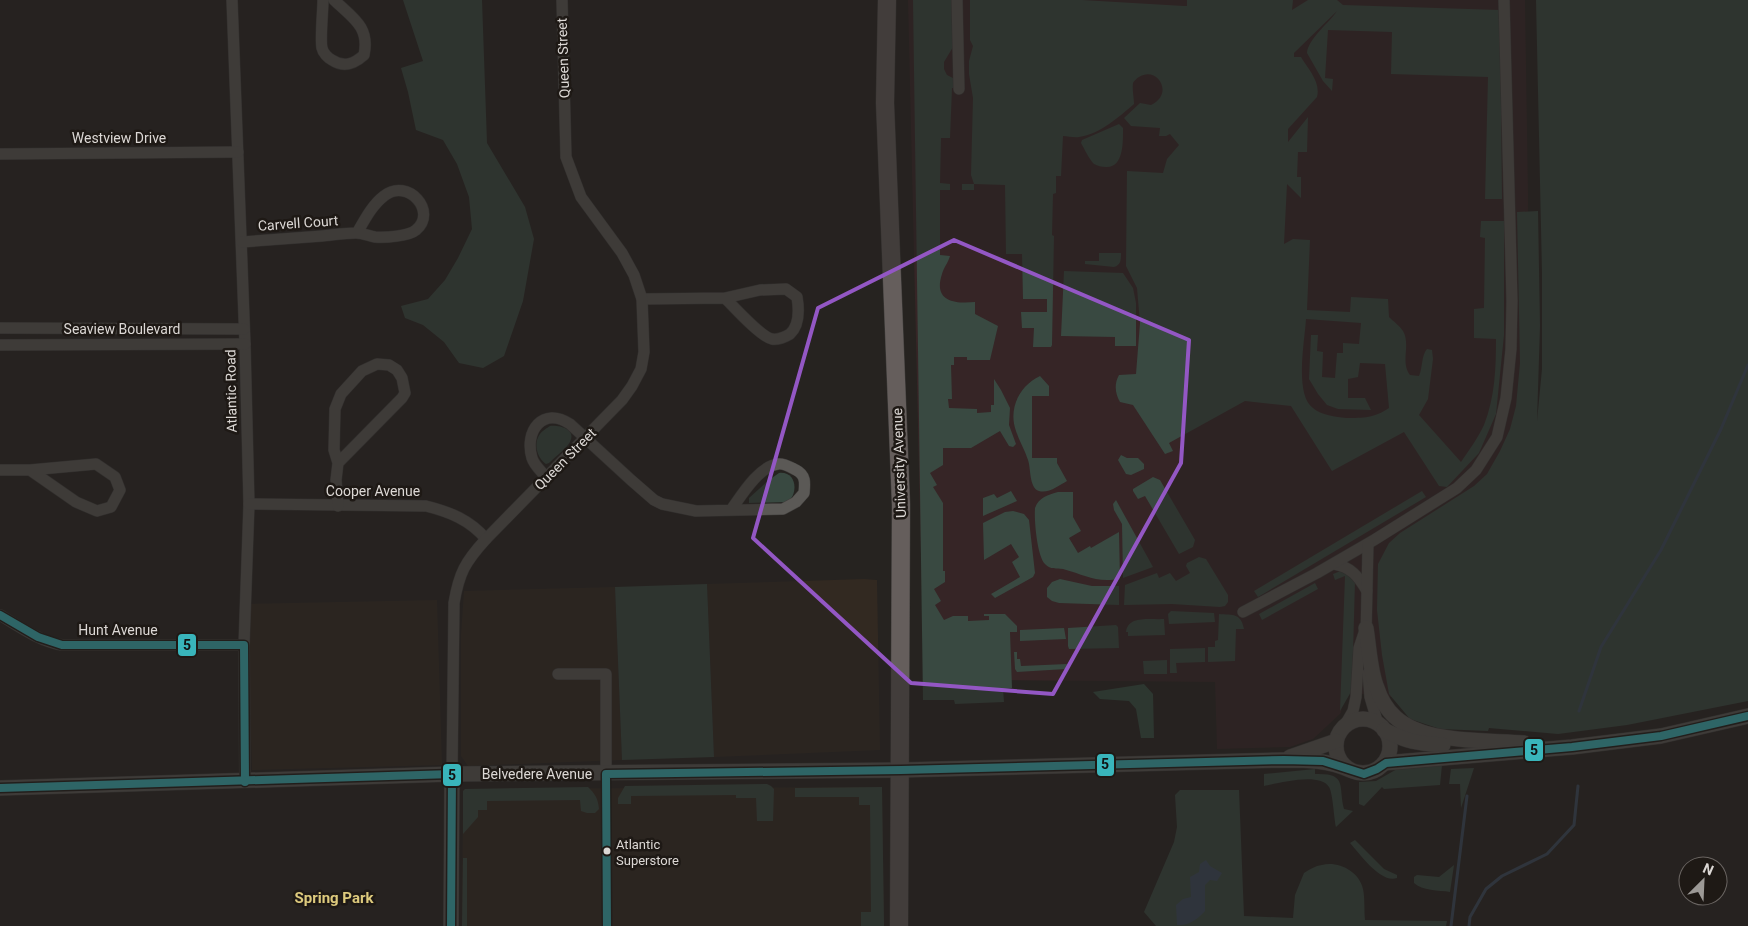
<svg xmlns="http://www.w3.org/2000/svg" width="1748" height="926" viewBox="0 0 1748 926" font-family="Roboto,sans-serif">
<rect width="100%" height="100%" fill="#262320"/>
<g fill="#322921">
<path d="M864 579 877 580 880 750 714 757 707 584Z"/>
<path d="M615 587 622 760 468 766 461 756V635L464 591Z"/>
<path d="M437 600 442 765 252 770 247 604Z"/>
<path d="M882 787 884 926H462L463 791 465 789Z"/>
</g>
<path fill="#362526" d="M908 0H1525L1528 195 1527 455 1409 699 1344 692 1341 713 1313 739 1290 747 1217 749 1215 682 997 680 924 683Z"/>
<g fill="#394941" fill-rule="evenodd">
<path d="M403 0H482L487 143 525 207 534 239 523 301 504 356 483 368 459 363 444 342 423 325 405 318 401 306 428 299 445 280 458 258 472 229 469 197 457 164 443 140 416 130 408 92 401 68 423 61Z"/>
<path d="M913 0H957L953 47 944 62V69L947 75 959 81V88H952L950 138H941L940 183 950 184V190H940V255L950 256C948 263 944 267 942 274 933 301 954 304 975 302V314L998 326 990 360H967V357H954V365H951L952 399H948L949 408 977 409V413L991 412V405H994V379L1001 390 1010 408 1009 425 1016 444 1013 447 1009 446 1000 431 971 448H943V465L930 473 937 485 933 487 943 503V571H945V582L934 589 941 601 935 605 944 620 953 616H968V621L989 620V616H984V614H1005L1017 626V632H1010L1012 688 1003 689 1004 702 955 704 954 700H923Z"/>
<path d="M970 0H1082L1184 6H1187V0H1293L1292 10 1308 0H1337L1343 5 1500 10 1502 199H1485L1488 77 1391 74 1392 32 1328 30 1325 78 1333 79 1332 91 1323 81 1307 53C1308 39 1329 23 1337 11L1294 53V57H1301C1308 69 1321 82 1317 97L1288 129V142L1308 117 1307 152H1298L1297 177H1301V198L1287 184 1284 244 1293 239 1310 240 1307 310 1350 312 1351 297 1388 299 1389 317C1393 321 1400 326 1403 331 1411 345 1400 362 1410 375L1419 376C1423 367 1421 356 1427 349L1432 350 1433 359 1428 399 1419 415 1461 462C1469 450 1478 438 1484 425 1495 397 1496 368 1496 339L1474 338V309L1484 308 1485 238 1480 237 1481 221H1504V335L1496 414 1479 453 1447 487 1439 486 1404 432 1332 471 1291 406 1245 401 1169 443 1173 451 1165 454 1133 405 1120 402C1115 393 1114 384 1119 375L1136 374 1140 323 1137 288 1126 266 1127 171 1163 173 1167 159 1179 145 1170 134 1166 136H1159L1160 128 1131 126 1124 118 1140 103 1151 105C1175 94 1157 65 1139 77 1137 78 1134 81 1133 83 1132 89 1134 98 1134 104 1119 117 1100 134 1079 137 1074 138 1068 136 1063 136L1061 176H1056V193L1053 194 1052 235 1054 236 1052 345 1051 347H1033L1034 328H1022L1021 312H1047V299H1023L1022 254H1006L1005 185 974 184V190H962V184H974L971 175 973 98 969 74V61L973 46 970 40ZM1306 319 1361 323 1359 344 1343 343V353H1337L1335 378 1322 377 1323 352 1317 351 1318 335H1311L1309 379 1318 394 1327 405 1338 409 1371 410 1365 398H1348V379L1358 377 1360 363 1385 364 1389 408C1374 418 1364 418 1346 418 1336 417 1321 415 1313 408 1294 395 1305 339 1306 319Z"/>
<path d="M1536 0H1748V701L1627 725 1558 734 1489 728 1488 731 1440 729 1410 719 1389 694 1382 655 1377 610 1378 564 1389 543 1400 533 1474 486 1487 474 1500 451 1510 429 1516 406 1520 363 1517 212 1538 211 1540 326 1537 421 1542 369V273Z"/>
<path d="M1119 124 1123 128C1123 141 1124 168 1106 167 1101 167 1098 166 1094 164 1089 159 1085 150 1081 143L1082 140Z"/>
<path d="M1099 253H1121C1121 260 1121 265 1114 267L1085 264V261H1099Z"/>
<path d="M1064 271 1123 273 1133 288 1136 303V346H1115V337L1061 336Z"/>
<path d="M1040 376 1049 386V396H1032V458H1057V463L1067 481C1060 485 1048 494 1039 491 1029 488 1031 468 1028 460 1025 450 1019 441 1016 431 1008 409 1019 386 1040 376Z"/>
<path d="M550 426C559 425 577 429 570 442 565 450 555 457 549 463L546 464C537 458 533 443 540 434 542 431 547 428 550 426Z"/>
<path d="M1121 455 1127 458H1138L1144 464V469L1131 475 1126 474 1118 460Z"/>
<path d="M779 473C796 471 799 492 788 502L749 503V498L769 480Z"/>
<path d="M1153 477 1160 480 1195 540 1193 547 1179 554 1145 496 1138 499 1133 491V489Z"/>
<path d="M1011 491 1017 501 983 516V498L994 494 997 498Z"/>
<path d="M1422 491 1426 497 1258 597 1254 591Z"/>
<path d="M1058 492H1073V517L1081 531 1069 538 1078 553 1090 546 1091 548 1119 532 1120 579C1094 583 1086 575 1063 569 1056 568 1051 570 1045 564 1037 556 1034 520 1035 508 1039 497 1048 495 1058 492Z"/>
<path d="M1116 500 1153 567 1123 578 1122 524 1114 510 1113 504Z"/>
<path d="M1013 511 1024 514 1029 520 1035 573 1033 577 995 598 991 594 1020 577 1012 562 1019 557 1011 544 984 560 983 523 1005 512Z"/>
<path d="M1199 557 1206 559 1228 595V602L1225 606 1220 607 1172 604 1124 605 1125 585 1157 573 1159 578 1170 573 1176 581 1190 573 1186 566 1187 563Z"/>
<path d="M1343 570 1355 581 1352 690 1340 711 1345 576 1335 580 1333 574Z"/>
<path d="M1060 579 1092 586H1119V605L1059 603 1052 601 1047 597V588L1052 582Z"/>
<path d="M1315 583 1318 589 1262 620 1259 614Z"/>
<path d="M707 584 714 757 622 760 615 587Z"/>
<path d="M1171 611 1214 613 1215 622 1169 624 1168 614Z"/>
<path d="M1219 614C1233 615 1241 613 1244 629H1236L1235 661 1208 662V647H1215V641L1218 640Z"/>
<path d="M1164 619 1165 635 1128 636V632H1126C1128 615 1151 620 1164 619Z"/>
<path d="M1116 625 1118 627 1119 648 1069 649 1068 646V628Z"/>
<path d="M1064 628 1066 639 1020 641V630Z"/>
<path d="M1205 648V662L1176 663 1177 673H1170V649Z"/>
<path d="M1014 652H1017V659H1020L1021 666 1067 664 1066 669 1017 672 1015 669Z"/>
<path d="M1167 660V674H1144L1143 661Z"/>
<path d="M1442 765 1440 785 1384 789 1382 787 1364 806 1359 804V782L1376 781 1397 769Z"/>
<path d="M1474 768 1461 808 1460 784H1449L1451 769Z"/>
<path d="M1315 769V774C1348 773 1338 786 1344 809L1353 811 1336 827C1334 819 1333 793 1329 787 1320 772 1279 783 1264 786V774Z"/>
<path d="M767 784 771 786 774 789 773 821H757L756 798H736V795L631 796V804H618V798L625 786Z"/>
<path d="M588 787C595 794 598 798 599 809L595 813H587L581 811 580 800 487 801V810H478V817L463 834V791L465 789Z"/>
<path d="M882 787 884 923V926H861V912H871L870 805H859V797H795V788Z"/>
<path d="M1180 790H1239L1244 916 1293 918 1295 895 1304 873C1310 869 1315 866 1322 865 1338 861 1359 871 1363 889 1365 898 1364 910 1365 920L1447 921 1446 926H1156L1144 912 1174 842 1177 827 1175 795Z"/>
<path d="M1355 840 1384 869 1397 875V878C1381 884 1360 854 1350 843Z"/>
<path d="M463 858H467V926H462Z"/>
<path d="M1454 865 1450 892C1439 890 1422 891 1414 883V877L1417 875 1439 877Z"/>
</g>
<path fill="#365044" d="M1144 684 1153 694 1154 738H1141L1136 709 1129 701 1100 699 1093 692Z"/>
<path fill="#3b4b5d" d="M1206 860 1210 866 1222 873 1217 881 1210 880 1205 885V911C1198 919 1189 926 1177 925L1176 905 1183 899 1191 897 1190 877 1199 872 1200 864Z"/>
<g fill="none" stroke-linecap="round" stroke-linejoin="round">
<g stroke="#3b4b5d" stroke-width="3">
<path d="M1579 711 1601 647 1661 550 1721 429 1748 365"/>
<path d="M1451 926 1467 796"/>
<path d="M1469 926 1470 917 1486 889 1502 876 1547 854 1574 825 1578 786"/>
</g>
<defs>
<g id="street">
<path d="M232 0 245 344 249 504 244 645 245 782"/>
<path d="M323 0C323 11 320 39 322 48 323 53 328 58 332 60 344 68 354 64 364 55 370 27 353 18 334 0"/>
<path d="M957 0 959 89"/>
<path d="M0 154 238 152"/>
<path d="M242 242C268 240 295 238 322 236 333 235 345 233 356 233 363 233 369 236 375 237 385 238 409 236 416 230 438 212 408 177 384 196 372 205 364 221 357 233"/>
<path d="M642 299 725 298 760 290 786 289 797 297C799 309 800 325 790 334 785 337 778 340 772 339 761 337 734 307 725 298"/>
<path d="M0 328 244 329"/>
<path d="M0 345 245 344"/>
<path d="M0 470H30L96 464 115 477 120 490 111 507 97 511 76 502 30 470"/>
<path d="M546 477C541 471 534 465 532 458 524 431 543 406 570 424L631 480 654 500 662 504 696 511 783 509 796 502 804 493C805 483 806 475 796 470 790 467 784 463 778 464 759 466 741 496 731 510"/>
<path d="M249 504 426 506C450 512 470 520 486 539"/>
<path d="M338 506 336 480 338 463 334 450 335 409 341 394 362 371 377 364 389 365 397 370 402 378 405 393 402 398 338 463"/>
<path d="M1334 564C1351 567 1358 576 1367 591"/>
<path d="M1243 612 1317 573 1374 540 1457 488 1476 470 1497 437 1506 398 1511 349 1512 301 1504 0"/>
<path d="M0 615C20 627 39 641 62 645H244"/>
<path d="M1366 635 1368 544"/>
<path d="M1368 673 1370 697 1378 724"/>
<path d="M558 674H606V774"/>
<path d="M1345 725 1353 711 1356 697 1359 648 1365 630"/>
<path d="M452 774 454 603C459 573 465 562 486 539L622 400 632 386 641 369 644 352 642 299 634 275 622 253 581 197 566 157 562 0"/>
</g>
<g id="secondary">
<path d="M1366 628C1369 646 1370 672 1377 688 1380 698 1387 710 1395 717 1424 744 1486 740 1524 743"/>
<circle cx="1363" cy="746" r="27"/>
<path d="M1384 730C1408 742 1416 743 1443 745"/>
<path d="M1290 757 1336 741"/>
<path d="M1384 763 1572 747 1661 736 1748 716"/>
<path d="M0 788 452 774 901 770 1284 760C1307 760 1329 760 1350 770"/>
<path d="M451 926 452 774"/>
</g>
<path id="primary" d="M887 0 885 103 901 505 899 926"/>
</defs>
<use href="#street" stroke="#3f3d3b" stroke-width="12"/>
<use href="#secondary" stroke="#3f3d3b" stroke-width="16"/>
<use href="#primary" stroke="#3f3d3b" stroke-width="19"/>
<use href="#street" stroke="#5b5956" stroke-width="11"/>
<use href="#secondary" stroke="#5b5956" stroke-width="15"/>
<use href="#primary" stroke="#655e5c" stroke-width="18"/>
<defs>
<g id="bus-1">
<path d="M0 615 38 637 62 645H244L245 782"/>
<path d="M0 788 452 774 451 926"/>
<path d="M607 926 606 774 901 770 1284 760 1323 761 1364 774 1377 769 1386 763 1572 747 1661 736 1748 716"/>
</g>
</defs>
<use href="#bus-1" stroke="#1e1915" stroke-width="11"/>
<use href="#bus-1" stroke="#39b5bb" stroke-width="8"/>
</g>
<path d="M0 0H1748V926H0ZM954 240 1189 340 1181 463 1053 694 911 683 753 538 818 308Z" fill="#262320" fill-opacity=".55" fill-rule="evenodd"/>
<path fill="none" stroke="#9357c4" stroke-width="4" stroke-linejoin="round" d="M954 240 1189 340 1181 463 1053 694 911 683 753 538 818 308Z"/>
<circle fill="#dcd8d5" stroke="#1e1915" stroke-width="2" cx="607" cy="851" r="4.5"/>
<g text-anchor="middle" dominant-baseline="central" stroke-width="5" stroke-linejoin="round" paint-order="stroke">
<g font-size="13" fill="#dcd8d5" stroke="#1e1915" text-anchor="start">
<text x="616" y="844">Atlantic<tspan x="616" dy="16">Superstore</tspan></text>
</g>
<g font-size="14" fill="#dcd8d5" stroke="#1e1915">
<text transform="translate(563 58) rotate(-92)">Queen Street</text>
<text x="119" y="138">Westview Drive</text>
<text transform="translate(298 223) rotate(-4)">Carvell Court</text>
<text x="122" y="329">Seaview Boulevard</text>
<text transform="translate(231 391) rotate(-91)">Atlantic Road</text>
<text transform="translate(565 459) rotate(-45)">Queen Street</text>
<text transform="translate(899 463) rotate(-92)">University Avenue</text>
<text x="373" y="491">Cooper Avenue</text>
<text x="118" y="630">Hunt Avenue</text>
<text x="537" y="774">Belvedere Avenue</text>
</g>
<g font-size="15" font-weight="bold" fill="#ddca7d" stroke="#1e1915">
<text x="334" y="898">Spring Park</text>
</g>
</g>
<g stroke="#1e1915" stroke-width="2">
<rect x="177" y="633" width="20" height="24" rx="5" fill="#39b5bb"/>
<rect x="1524" y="738" width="20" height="24" rx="5" fill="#39b5bb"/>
<rect x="1096" y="753" width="19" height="24" rx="5" fill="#39b5bb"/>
<rect x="442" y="763" width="20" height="24" rx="5" fill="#39b5bb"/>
</g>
<g font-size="14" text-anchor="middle" font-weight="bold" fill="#111">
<text x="187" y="650">5</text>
<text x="1534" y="755">5</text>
<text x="1105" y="769">5</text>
<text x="452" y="780">5</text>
</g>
<g transform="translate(1703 881) rotate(24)"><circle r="24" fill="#1e1915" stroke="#6a6562"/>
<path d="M0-4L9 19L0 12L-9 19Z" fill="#9c9996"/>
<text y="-8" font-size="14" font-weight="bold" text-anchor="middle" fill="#dcd8d5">N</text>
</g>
</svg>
